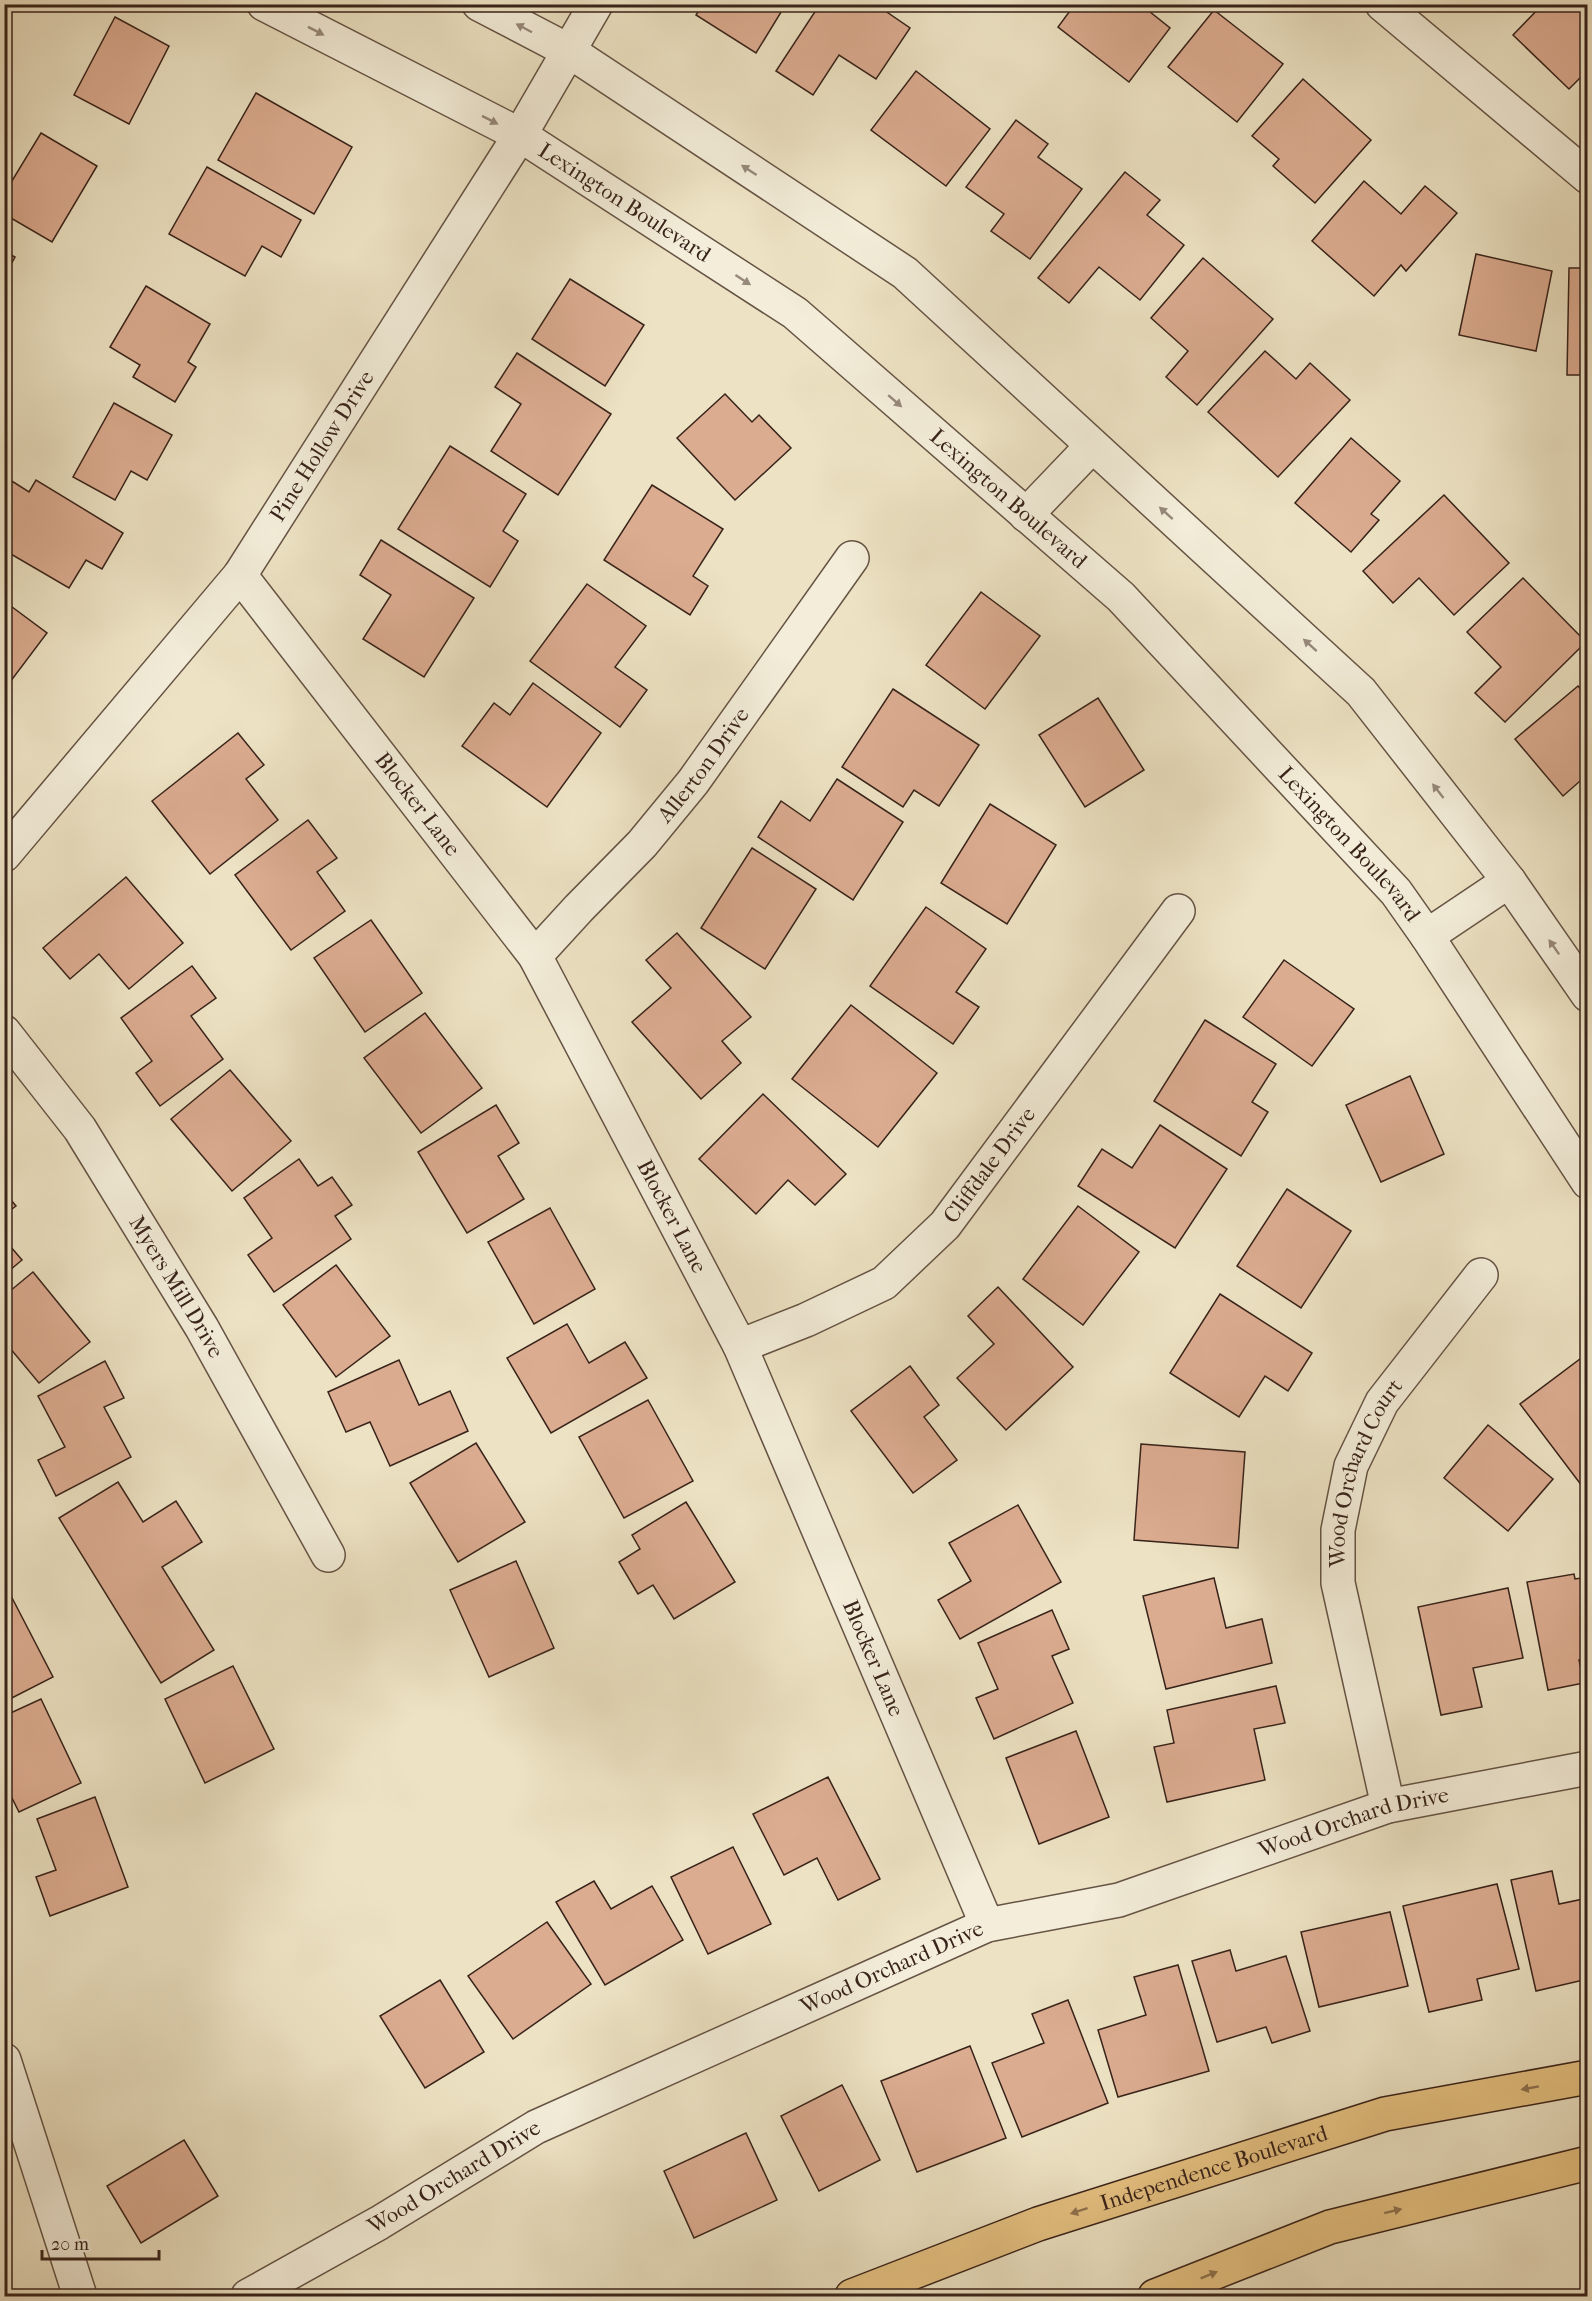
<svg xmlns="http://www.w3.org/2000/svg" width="1592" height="2301" viewBox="0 0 1592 2301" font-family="'IM FELL French Canon',serif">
<rect width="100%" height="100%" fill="#ede3c4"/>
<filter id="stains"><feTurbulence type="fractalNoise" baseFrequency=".00333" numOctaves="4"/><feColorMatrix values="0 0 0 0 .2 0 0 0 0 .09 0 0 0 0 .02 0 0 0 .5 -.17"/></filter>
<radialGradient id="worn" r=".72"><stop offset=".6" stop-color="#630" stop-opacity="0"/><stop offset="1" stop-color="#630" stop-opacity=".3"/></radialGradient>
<g fill="#dcac91" stroke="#38231a" stroke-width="1.5">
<path d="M703 4H786L756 53 696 15Z"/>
<path d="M820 4H875L910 28 876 79 839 55 813 95 776 71Z"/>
<path d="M1075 4H1140L1170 28 1129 82 1058 27Z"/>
<path d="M1543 4H1575L1588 17V70L1569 89 1513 35Z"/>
<path d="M1214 10 1283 64 1237 122 1168 67Z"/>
<path d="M115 17 169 46 129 124 74 95Z"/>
<path d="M916 71 990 129 946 186 871 130Z"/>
<path d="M1303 79 1371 140 1315 203 1273 166 1279 159 1252 136Z"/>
<path d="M256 93 352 147 314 214 218 160Z"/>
<path d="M1016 120 1048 144 1038 157 1082 189 1030 259 991 231 1004 214 966 187Z"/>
<path d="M41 133 97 166 52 242 4 214V194Z"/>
<path d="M207 167 301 220 281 257 262 246 245 276 169 234Z"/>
<path d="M1125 172 1160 200 1147 215 1184 245 1140 300 1099 267 1069 303 1038 278Z"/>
<path d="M1364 181 1401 214 1425 186 1457 213 1406 271 1401 265 1374 296 1312 241Z"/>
<path d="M4 251 15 257 4 277Z"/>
<path d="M1476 254 1552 271 1536 351 1459 335Z"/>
<path d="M1203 258 1273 319 1197 405 1166 377 1188 351 1151 318Z"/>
<path d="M1569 268H1588V375H1567Z"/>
<path d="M570 279 644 325 605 386 532 339Z"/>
<path d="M146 286 210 324 188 362 196 367 175 402 133 377 140 365 110 347Z"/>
<path d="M1265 351 1296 379 1310 363 1350 400 1278 477 1208 412Z"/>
<path d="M517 353 611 414 558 495 491 451 521 404 495 387Z"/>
<path d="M725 394 752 422 759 415 791 448 735 500 677 438Z"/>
<path d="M114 403 172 435 147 480 131 471 115 500 73 477Z"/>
<path d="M1351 438 1400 481 1371 514 1379 520 1351 552 1295 503Z"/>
<path d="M450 446 526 494 503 531 518 541 490 587 398 529Z"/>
<path d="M7 478 29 492 36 480 123 533 102 569 86 560 69 588 4 550V483Z"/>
<path d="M652 485 723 529 693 576 708 586 690 615 604 560Z"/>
<path d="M1444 495 1509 563 1454 615 1419 578 1393 603 1363 571Z"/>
<path d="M381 540 474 598 424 677 363 639 391 595 360 575Z"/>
<path d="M1523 578 1586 642 1505 722 1475 693 1501 667 1467 632Z"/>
<path d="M587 584 646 626 615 667 647 690 620 727 530 661Z"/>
<path d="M981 592 1040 636 985 709 926 665Z"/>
<path d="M4 601 47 633 4 690Z"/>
<path d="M533 683 601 733 547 807 462 746 494 703 510 715Z"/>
<path d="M1578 686 1588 697V756L1586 758 1588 774 1563 796 1515 739Z"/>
<path d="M893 689 979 745 939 806 914 790 903 807 842 767Z"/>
<path d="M1098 698 1144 770 1085 807 1039 735Z"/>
<path d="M238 733 264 765 246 779 278 820 210 874 152 801Z"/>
<path d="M837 779 903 822 853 900 758 837 781 801 810 821Z"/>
<path d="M990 804 1056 845 1007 924 941 883Z"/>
<path d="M308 820 337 858 317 872 345 911 291 950 235 875Z"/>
<path d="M752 848 816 889 765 969 701 928Z"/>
<path d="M126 877 183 943 129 989 99 954 70 979 43 948Z"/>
<path d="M926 907 986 949 956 992 979 1007 953 1044 870 986Z"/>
<path d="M371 920 422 993 365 1032 314 958Z"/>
<path d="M677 933 751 1017 722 1041 741 1063 701 1099 632 1022 671 988 646 960Z"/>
<path d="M1284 960 1354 1009 1312 1066 1243 1017Z"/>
<path d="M192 966 216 998 191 1016 223 1059 160 1106 136 1073 152 1061 121 1018Z"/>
<path d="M851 1005 937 1073 878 1147 792 1079Z"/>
<path d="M425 1013 482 1088 421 1133 364 1058Z"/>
<path d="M1205 1020 1276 1064 1252 1102 1268 1112 1241 1156 1154 1101Z"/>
<path d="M230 1070 291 1141 232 1191 171 1119Z"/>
<path d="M1410 1076 1444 1154 1381 1182 1346 1105Z"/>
<path d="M763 1094 846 1174 815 1205 788 1180 756 1214 699 1159Z"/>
<path d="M496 1105 519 1143 498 1156 524 1199 467 1233 418 1152Z"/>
<path d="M1160 1125 1227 1169 1175 1248 1078 1186 1102 1149 1132 1168Z"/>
<path d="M299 1159 318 1186 332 1177 352 1205 335 1216 351 1239 274 1292 248 1255 272 1238 244 1198Z"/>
<path d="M1287 1189 1351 1231 1301 1308 1237 1266Z"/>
<path d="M4 1192 16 1206 4 1215Z"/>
<path d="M1078 1206 1139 1252 1083 1325 1023 1279Z"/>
<path d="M550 1208 595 1289 534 1324 488 1242Z"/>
<path d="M4 1239 22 1260 4 1275Z"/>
<path d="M336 1265 390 1336 336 1377 283 1305Z"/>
<path d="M33 1272 90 1342 39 1383 4 1341V1296Z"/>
<path d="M998 1287 1073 1367 1006 1430 957 1378 994 1344 968 1316Z"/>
<path d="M1220 1294 1312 1353 1288 1391 1265 1376 1239 1417 1170 1373Z"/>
<path d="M567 1324 589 1363 625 1342 647 1378 551 1433 507 1358Z"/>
<path d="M1588 1353V1488L1585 1490 1520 1404Z"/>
<path d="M399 1360 419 1405 450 1391 468 1431 390 1466 370 1422 346 1432 328 1392Z"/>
<path d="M105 1361 124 1398 104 1407 131 1457 56 1496 38 1460 65 1447 38 1396Z"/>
<path d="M910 1366 939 1405 924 1417 957 1460 913 1493 851 1411Z"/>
<path d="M648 1400 693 1481 624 1518 579 1437Z"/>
<path d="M1488 1425 1553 1479 1508 1531 1444 1478Z"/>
<path d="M476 1443 525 1522 458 1562 410 1483Z"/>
<path d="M1141 1444 1245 1452 1238 1548 1134 1540Z"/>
<path d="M118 1482 143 1522 176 1501 202 1542 162 1567 214 1650 161 1683 59 1518Z"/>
<path d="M686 1502 735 1582 674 1619 653 1585 638 1594 619 1562 640 1549 632 1535Z"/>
<path d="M1018 1505 1061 1582 960 1639 938 1600 971 1581 949 1543Z"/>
<path d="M516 1561 554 1648 489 1677 450 1590Z"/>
<path d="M1574 1574 1575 1579 1588 1577V1658L1579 1660 1584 1683 1548 1690 1527 1582Z"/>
<path d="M1214 1578 1226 1628 1262 1619 1272 1663 1166 1689 1143 1596Z"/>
<path d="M1508 1588 1523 1658 1473 1668 1482 1707 1441 1715 1418 1607Z"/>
<path d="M9 1592 53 1677 4 1702V1594Z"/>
<path d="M1052 1610 1069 1649 1052 1656 1073 1703 994 1739 976 1698 998 1689 978 1643Z"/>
<path d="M233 1666 274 1749 205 1783 165 1699Z"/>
<path d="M1276 1686 1285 1723 1254 1729 1265 1780 1167 1802 1154 1747 1174 1743 1167 1710Z"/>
<path d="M41 1699 81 1783 19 1812 4 1782V1716Z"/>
<path d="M1076 1731 1109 1817 1039 1844 1006 1758Z"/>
<path d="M828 1777 880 1879 838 1900 817 1858 784 1875 753 1814Z"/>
<path d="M95 1797 128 1887 50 1916 36 1877 56 1870 37 1819Z"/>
<path d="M733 1847 771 1924 708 1954 671 1877Z"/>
<path d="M1552 1871 1559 1904 1588 1898V1979L1536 1991 1511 1880Z"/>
<path d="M594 1881 611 1909 652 1886 683 1940 605 1985 556 1902Z"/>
<path d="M1497 1884 1519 1969 1477 1979 1482 2000 1429 2012 1403 1906Z"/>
<path d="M1390 1912 1408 1986 1319 2007 1301 1932Z"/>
<path d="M547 1922 591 1984 513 2039 468 1976Z"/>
<path d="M1230 1950 1236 1971 1286 1956 1310 2031 1272 2043 1266 2027 1217 2042 1192 1961Z"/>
<path d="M1178 1965 1209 2071 1118 2097 1098 2030 1146 2015 1134 1977Z"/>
<path d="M440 1980 484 2052 425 2088 380 2016Z"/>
<path d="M1068 2000 1108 2103 1022 2137 992 2063 1044 2043 1032 2014Z"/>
<path d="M970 2046 1006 2138 917 2172 881 2081Z"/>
<path d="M842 2085 880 2160 819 2191 781 2116Z"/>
<path d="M746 2133 777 2200 694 2238 664 2171Z"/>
<path d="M184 2140 218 2196 141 2243 107 2186Z"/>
</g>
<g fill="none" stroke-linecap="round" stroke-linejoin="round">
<defs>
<g id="minor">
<path id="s1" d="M264 4 520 135 795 313 1121 597 1396 892 1427 936 1588 1182"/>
<path d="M479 4 569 51 905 273 1361 692 1509 881 1588 995"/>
<path d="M1382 4 1588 177"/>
<path d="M1026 515 1092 446"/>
<path id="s2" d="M240 575 535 956 740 1346 987 1925"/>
<path id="s3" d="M4 855 240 575 520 135 596 4"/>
<path d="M1427 936 1509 881"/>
<path id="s4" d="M535 956 579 908 642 844 693 782 852 558"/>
<path id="s5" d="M4 1032 80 1129 202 1328 328 1555"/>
<path id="s6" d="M740 1346 806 1320 884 1283 945 1225 1178 911"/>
<path id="s7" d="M1388 1806 1338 1583V1530L1351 1466 1382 1402 1481 1275"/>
<path d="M4 2060 80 2296"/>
<path id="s8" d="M248 2296 379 2223 536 2127 987 1925 1119 1900 1388 1806 1588 1768"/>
</g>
<g id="major">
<path id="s9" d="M852 2296 1038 2224 1385 2114 1588 2077"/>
<path d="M1155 2296 1330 2227 1588 2163"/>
</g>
</defs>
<use href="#minor" stroke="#655344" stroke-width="36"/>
<use href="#major" stroke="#38231a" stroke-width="36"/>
<use href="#minor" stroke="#f3edd9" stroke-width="33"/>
<use href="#major" stroke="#e6c282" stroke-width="33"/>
</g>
<defs><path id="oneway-solid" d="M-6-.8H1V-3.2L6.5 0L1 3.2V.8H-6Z" transform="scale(1.5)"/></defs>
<g fill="#96887a">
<use href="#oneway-solid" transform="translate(524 28) rotate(-152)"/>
<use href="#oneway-solid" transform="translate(316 31) rotate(27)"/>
<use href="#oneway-solid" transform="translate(490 120) rotate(27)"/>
<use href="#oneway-solid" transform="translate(749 170) rotate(-147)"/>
<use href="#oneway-solid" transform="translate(743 280) rotate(33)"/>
<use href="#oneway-solid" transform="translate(895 401) rotate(41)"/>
<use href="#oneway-solid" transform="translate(1166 513) rotate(-138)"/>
<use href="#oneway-solid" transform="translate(1310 645) rotate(-138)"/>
<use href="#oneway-solid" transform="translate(1438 791) rotate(-128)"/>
<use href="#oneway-solid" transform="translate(1554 947) rotate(-125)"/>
</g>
<g fill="#8f724e">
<use href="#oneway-solid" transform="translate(1530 2088) rotate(170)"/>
<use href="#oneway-solid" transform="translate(1079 2211) rotate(162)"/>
<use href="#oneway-solid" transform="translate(1393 2211) rotate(-14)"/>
<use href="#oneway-solid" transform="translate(1209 2275) rotate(-22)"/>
</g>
<g text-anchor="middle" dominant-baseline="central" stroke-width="6" stroke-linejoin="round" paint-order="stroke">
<g font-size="22" fill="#38231a" stroke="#f3edd9">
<text stroke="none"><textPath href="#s1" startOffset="412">Lexington Boulevard</textPath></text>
<text stroke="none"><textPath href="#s3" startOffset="519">Pine Hollow Drive</textPath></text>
<text stroke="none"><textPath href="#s1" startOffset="898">Lexington Boulevard</textPath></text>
<text stroke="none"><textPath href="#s4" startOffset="255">Allerton Drive</textPath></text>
<text stroke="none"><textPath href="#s2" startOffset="290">Blocker Lane</textPath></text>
<text stroke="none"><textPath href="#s1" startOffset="1384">Lexington Boulevard</textPath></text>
<text stroke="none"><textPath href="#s6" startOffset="316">Cliffdale Drive</textPath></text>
<text stroke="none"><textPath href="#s2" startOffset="776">Blocker Lane</textPath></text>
<text stroke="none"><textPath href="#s5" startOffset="308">Myers Mill Drive</textPath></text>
<text stroke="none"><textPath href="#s7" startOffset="344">Wood Orchard Court</textPath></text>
<text stroke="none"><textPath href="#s2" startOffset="1262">Blocker Lane</textPath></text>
<text stroke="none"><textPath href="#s8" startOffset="1210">Wood Orchard Drive</textPath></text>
<text stroke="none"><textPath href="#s8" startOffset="724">Wood Orchard Drive</textPath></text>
<text stroke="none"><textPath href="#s9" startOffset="384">Independence Boulevard</textPath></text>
<text stroke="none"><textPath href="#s8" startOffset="238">Wood Orchard Drive</textPath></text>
</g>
</g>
<rect width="1592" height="2301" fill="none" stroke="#ede3c4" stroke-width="24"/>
<rect x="6" y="6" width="1580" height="2289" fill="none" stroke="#38231a" stroke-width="3"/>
<rect x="12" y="12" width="1568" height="2277" fill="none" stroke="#38231a" stroke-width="1.5"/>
<path d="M42 2250v9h117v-9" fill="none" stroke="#38231a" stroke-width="3"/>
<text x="51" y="2250" font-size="18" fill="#38231a" stroke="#f3edd9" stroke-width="4.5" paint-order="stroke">20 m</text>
<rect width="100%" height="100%" filter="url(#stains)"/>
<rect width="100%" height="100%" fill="url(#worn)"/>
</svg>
